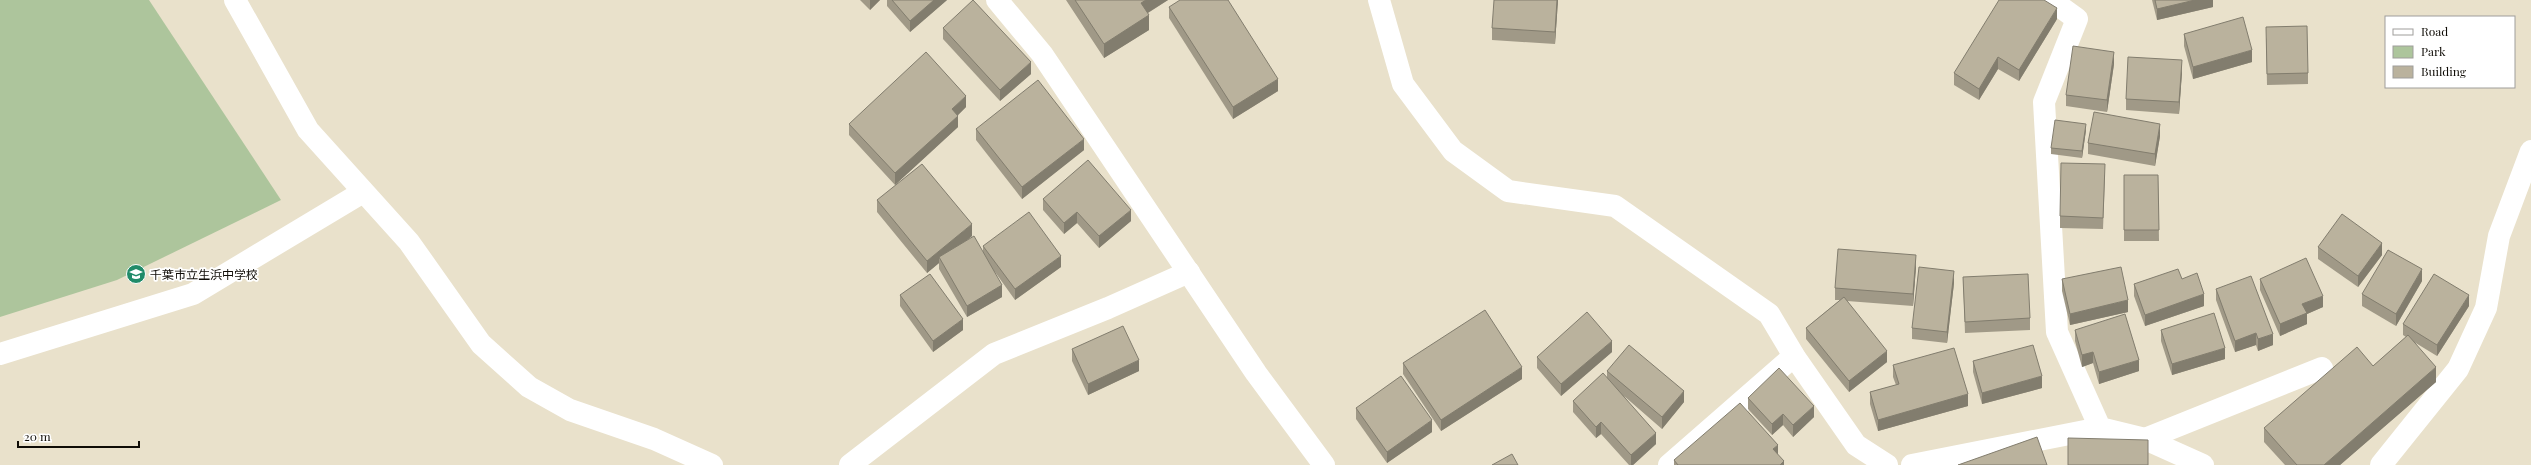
<svg xmlns="http://www.w3.org/2000/svg" width="2531" height="465" viewBox="0 0 2531 465" font-family="'Playfair Display','Noto Sans JP',serif">
<rect width="100%" height="100%" fill="#e9e1cb"/>
<path fill="#adc59c" d="M0 0H149L281 200 117 280 0 317Z"/>
<g fill="none" stroke-linecap="round" stroke-linejoin="round">
<g stroke="#fff" stroke-width="22">
<path d="M235 0 308 130 409 242 481 344 529 387 570 410 654 439 712 465"/>
<path d="M997 0 1042 54 1256 373 1324 465"/>
<path d="M1379 0 1403 84 1453 151 1508 191 1615 206 1769 314 1794 356 1856 445 1887 465"/>
<path d="M2051 0 2077 19 2044 102 2057 332 2100 428 2145 439 2203 465"/>
<path d="M0 354 193 294 363 192"/>
<path d="M2145 439 2322 368"/>
<path d="M850 465 994 354 1108 308 1189 272"/>
<path d="M1669 465 1794 356"/>
<path d="M1912 465 2100 428"/>
<path d="M2381 465 2458 369 2486 308 2499 236 2531 151"/>
</g>
</g>
<g fill="#a09987">
<path d="M860 0H880L870 10Z"/>
<path d="M887 0H947L910 32 887 6Z"/>
<path d="M1066 0H1168L1148 13 1149 30 1104 58Z"/>
<path d="M1558 0 1555 44 1492 40V28Z"/>
<path d="M2152 0H2213V7L2157 20Z"/>
<path d="M1169 7 1278 91 1233 119 1169 18Z"/>
<path d="M2057 19 2019 81 1998 69 1979 100 1954 85V73Z"/>
<path d="M943 28 1031 74 1000 101 943 39Z"/>
<path d="M2184 34 2252 62 2193 79 2184 46Z"/>
<path d="M2266 38 2308 73V84L2267 85Z"/>
<path d="M2114 64 2107 112 2066 106V95Z"/>
<path d="M2182 72 2179 114 2126 110V99Z"/>
<path d="M966 107 958 115V127L895 185 849 135V124Z"/>
<path d="M976 129 1084 150 1022 199 976 140Z"/>
<path d="M2086 130 2082 158 2051 154V148Z"/>
<path d="M2160 136 2155 166 2088 154V143Z"/>
<path d="M2105 175 2103 229 2060 228V216Z"/>
<path d="M2124 175H2158L2159 241H2124Z"/>
<path d="M1043 199 1131 221 1099 248 1077 223 1064 234 1043 210Z"/>
<path d="M877 200 972 236 965 242 983 253V246L1061 267 1015 300 995 272 1002 297 967 317 939 269V263L927 273 877 212Z"/>
<path d="M2318 247 2382 255 2358 287 2318 259Z"/>
<path d="M1916 267 1913 306 1847 301 1887 362 1849 392 1806 339V328L1840 300H1835V288Z"/>
<path d="M1963 277 2030 318V330L1965 333Z"/>
<path d="M2062 279 2128 312 2070 325 2062 291Z"/>
<path d="M2182 279 2204 306 2145 326 2134 296V284Z"/>
<path d="M2260 279 2323 307 2307 314V324L2280 336 2260 290Z"/>
<path d="M2422 281 2396 326 2362 306V294Z"/>
<path d="M1954 283 1947 343 1912 339V328Z"/>
<path d="M2216 289 2273 345 2258 351 2256 345 2235 352 2216 300Z"/>
<path d="M900 295 963 330 933 352 900 306Z"/>
<path d="M2469 306 2437 356 2414 342 2436 382 2340 465H2285L2264 442V428L2373 366 2406 337 2403 335V324Z"/>
<path d="M2075 330 2139 371 2099 384 2093 363 2082 367 2075 341Z"/>
<path d="M2161 330 2225 359 2172 375 2161 341Z"/>
<path d="M1072 349 1139 371 1088 395 1072 361Z"/>
<path d="M1612 352 1561 396 1537 368V357Z"/>
<path d="M1973 361 2042 388 1982 404 1973 372Z"/>
<path d="M1403 363 1522 379 1441 431 1403 374Z"/>
<path d="M1893 365 1968 406 1878 431 1870 404V392L1896 385 1893 377Z"/>
<path d="M1607 371 1684 402 1662 429 1624 396 1656 444 1633 465H1629L1601 434 1596 438 1573 412V401L1607 378Z"/>
<path d="M1748 398 1814 417 1793 437 1783 425 1772 435 1748 409Z"/>
<path d="M1356 408 1432 432 1387 463 1356 419Z"/>
<path d="M1778 455 1784 465H1674V460Z"/>
</g>
<g fill="#827d6e">
<path d="M870 0H880L870 10Z"/>
<path d="M934 0H947L910 32V21Z"/>
<path d="M1146 0H1168L1141 17V3Z"/>
<path d="M1557 0H1558L1555 44V32Z"/>
<path d="M2195 0H2213V7L2157 20V9Z"/>
<path d="M2057 8V19L2019 81V70Z"/>
<path d="M1149 15V30L1104 58V44Z"/>
<path d="M2252 50V62L2193 79V67Z"/>
<path d="M2114 52V64L2107 112V100Z"/>
<path d="M1998 57V69L1979 100V89Z"/>
<path d="M2182 60V72L2179 114V102Z"/>
<path d="M1031 62V74L1000 101V90Z"/>
<path d="M1278 79V91L1233 119V107Z"/>
<path d="M966 96V107L952 121V109Z"/>
<path d="M958 116V127L895 185V173Z"/>
<path d="M2086 124V130L2082 158V151Z"/>
<path d="M2160 124V136L2155 166V154Z"/>
<path d="M1084 139V150L1022 199V187Z"/>
<path d="M1131 210V221L1099 248V236Z"/>
<path d="M1077 212V223L1064 234V223Z"/>
<path d="M972 224V236L941 261 939 257V263L927 273V261Z"/>
<path d="M2382 243V255L2358 287V276Z"/>
<path d="M1916 255V267L1913 306V294Z"/>
<path d="M1061 256V267L1015 300V289Z"/>
<path d="M2422 269V281L2396 326V314Z"/>
<path d="M1954 271V283L1947 343V332Z"/>
<path d="M1002 285V297L967 317V306Z"/>
<path d="M2204 294V306L2145 326V315Z"/>
<path d="M2469 295V306L2437 356V345Z"/>
<path d="M2323 296V307L2307 314V324L2280 336V324L2302 304Z"/>
<path d="M2128 300V312L2070 325V314Z"/>
<path d="M963 319V330L933 352V341Z"/>
<path d="M2256 333V345L2235 352V341Z"/>
<path d="M2273 334V345L2258 351V339Z"/>
<path d="M1612 341V352L1561 396V384Z"/>
<path d="M2225 348V359L2172 375V364Z"/>
<path d="M1887 351V362L1849 392V381Z"/>
<path d="M2093 352V363L2082 367V355Z"/>
<path d="M1139 360V371L1088 395V384Z"/>
<path d="M2139 360V371L2099 384V372Z"/>
<path d="M1522 367V379L1441 431V420Z"/>
<path d="M2436 367V382L2340 465H2324Z"/>
<path d="M2042 376V388L1982 404V393Z"/>
<path d="M1684 391V402L1662 429V417Z"/>
<path d="M1968 394V406L1878 431V420Z"/>
<path d="M1814 406V417L1793 437V425Z"/>
<path d="M1783 414V425L1772 435V424Z"/>
<path d="M1432 420V432L1387 463V452Z"/>
<path d="M1601 422V434L1596 438V427Z"/>
<path d="M1656 433V444L1633 465H1631V455Z"/>
<path d="M1778 445V457L1773 449Z"/>
<path d="M1784 461V465H1780Z"/>
</g>
<g fill="#bab29d" stroke="#827d6e">
<path d="M892 0H934L910 21Z"/>
<path d="M973 0 1031 62 1000 90 943 28Z"/>
<path d="M1075 0H1146L1141 3 1149 15 1104 44Z"/>
<path d="M1180 0H1228L1278 79 1233 107 1169 7Z"/>
<path d="M1494 0H1557L1555 32 1492 28Z"/>
<path d="M1999 0H2044L2057 8 2019 70 1998 57 1979 89 1954 73Z"/>
<path d="M2155 0H2195L2157 9Z"/>
<path d="M2243 17 2252 50 2193 67 2184 34Z"/>
<path d="M2307 26 2308 73 2267 74 2266 27Z"/>
<path d="M2073 46 2114 52 2107 100 2066 95Z"/>
<path d="M926 52 966 96 952 109 958 116 895 173 849 124Z"/>
<path d="M2128 57 2182 60 2179 102 2126 99Z"/>
<path d="M1038 80 1084 139 1022 187 976 129Z"/>
<path d="M2094 112 2160 124 2155 154 2088 143Z"/>
<path d="M2055 120 2086 124 2082 151 2051 148Z"/>
<path d="M1088 160 1131 210 1099 236 1077 212 1064 223 1043 199Z"/>
<path d="M2061 163 2105 164 2103 218 2060 216Z"/>
<path d="M922 164 972 224 927 261 877 200Z"/>
<path d="M2124 175H2158L2159 230H2124Z"/>
<path d="M1029 212 1061 256 1015 289 983 246Z"/>
<path d="M2342 214 2382 243 2358 276 2318 247Z"/>
<path d="M974 236 1002 285 967 306 939 257Z"/>
<path d="M1838 249 1916 255 1913 294 1835 288Z"/>
<path d="M2388 250 2422 269 2396 314 2362 294Z"/>
<path d="M2306 258 2323 296 2302 304 2307 313 2280 324 2260 279Z"/>
<path d="M1919 267 1954 271 1947 332 1912 328Z"/>
<path d="M2121 267 2128 300 2070 314 2062 279Z"/>
<path d="M2178 269 2182 279 2197 273 2204 294 2145 315 2134 284Z"/>
<path d="M930 274 963 319 933 341 900 295Z"/>
<path d="M2028 274 2030 318 1965 322 1963 277Z"/>
<path d="M2434 274 2469 295 2437 345 2403 324Z"/>
<path d="M2251 276 2273 334 2258 339 2256 333 2235 341 2216 289Z"/>
<path d="M1844 297 1887 351 1849 381 1806 328Z"/>
<path d="M1485 310 1522 367 1441 420 1403 363Z"/>
<path d="M1587 312 1612 341 1561 384 1537 357Z"/>
<path d="M2214 313 2225 348 2172 364 2161 330Z"/>
<path d="M2125 314 2139 360 2099 372 2093 352 2082 355 2075 330Z"/>
<path d="M1123 326 1139 360 1088 384 1072 349Z"/>
<path d="M2408 335 2436 367 2324 465H2297L2264 428 2357 347 2373 366Z"/>
<path d="M1629 345 1684 391 1662 417 1607 371Z"/>
<path d="M2033 345 2042 376 1982 393 1973 361Z"/>
<path d="M1954 348 1968 394 1878 420 1870 392 1899 384 1893 365Z"/>
<path d="M1779 368 1814 406 1793 425 1783 414 1772 424 1748 398Z"/>
<path d="M1603 373 1656 433 1631 455 1601 422 1596 427 1573 401Z"/>
<path d="M1401 376 1432 420 1387 452 1356 408Z"/>
<path d="M1740 403 1778 445 1773 449 1784 461 1780 465H1678L1674 460Z"/>
<path d="M2037 437 2047 465H1958Z"/>
<path d="M2068 438 2148 440V465H2068Z"/>
<path d="M1512 454 1518 465H1492Z"/>
</g>
<defs>
<symbol id="school-disc" viewBox="-11 -11 22 22"><circle r="9.5" fill="#208b69" stroke="#fff"/><path d="M0-5L7-2L0 1L-7-2ZM-4 1L0 2.5L4 1V4Q0 6-4 4Z" fill="#fff"/></symbol>
</defs>
<g fill-rule="evenodd">
<use href="#school-disc" x="125" y="263" width="22" height="22"/>
</g>
<g text-anchor="middle" dominant-baseline="central" stroke-width="3.5" stroke-linejoin="round" paint-order="stroke">
<g font-size="12" fill="#0f0c06" stroke="#fff" text-anchor="start">
<text x="150" y="274">千葉市立生浜中学校</text>
</g>
</g>
<rect x="2385" y="16" width="130" height="72" fill="#ffffff" stroke="#9f9e9b"/>
<rect x="2393" y="29" width="20" height="6" fill="#ffffff" stroke="#9f9e9b"/>
<text x="2421" y="36" font-size="12" fill="#0f0c06">Road</text>
<rect x="2393" y="46" width="20" height="12" fill="#adc59c" stroke="#9f9e9b"/>
<text x="2421" y="56" font-size="12" fill="#0f0c06">Park</text>
<rect x="2393" y="66" width="20" height="12" fill="#bab29d" stroke="#9f9e9b"/>
<text x="2421" y="76" font-size="12" fill="#0f0c06">Building</text>
<path d="M18 441v6h121v-6" fill="none" stroke="#0f0c06" stroke-width="2"/>
<text x="24" y="441" font-size="12" fill="#0f0c06" stroke="#ffffff" stroke-width="3" paint-order="stroke">20 m</text>
</svg>
